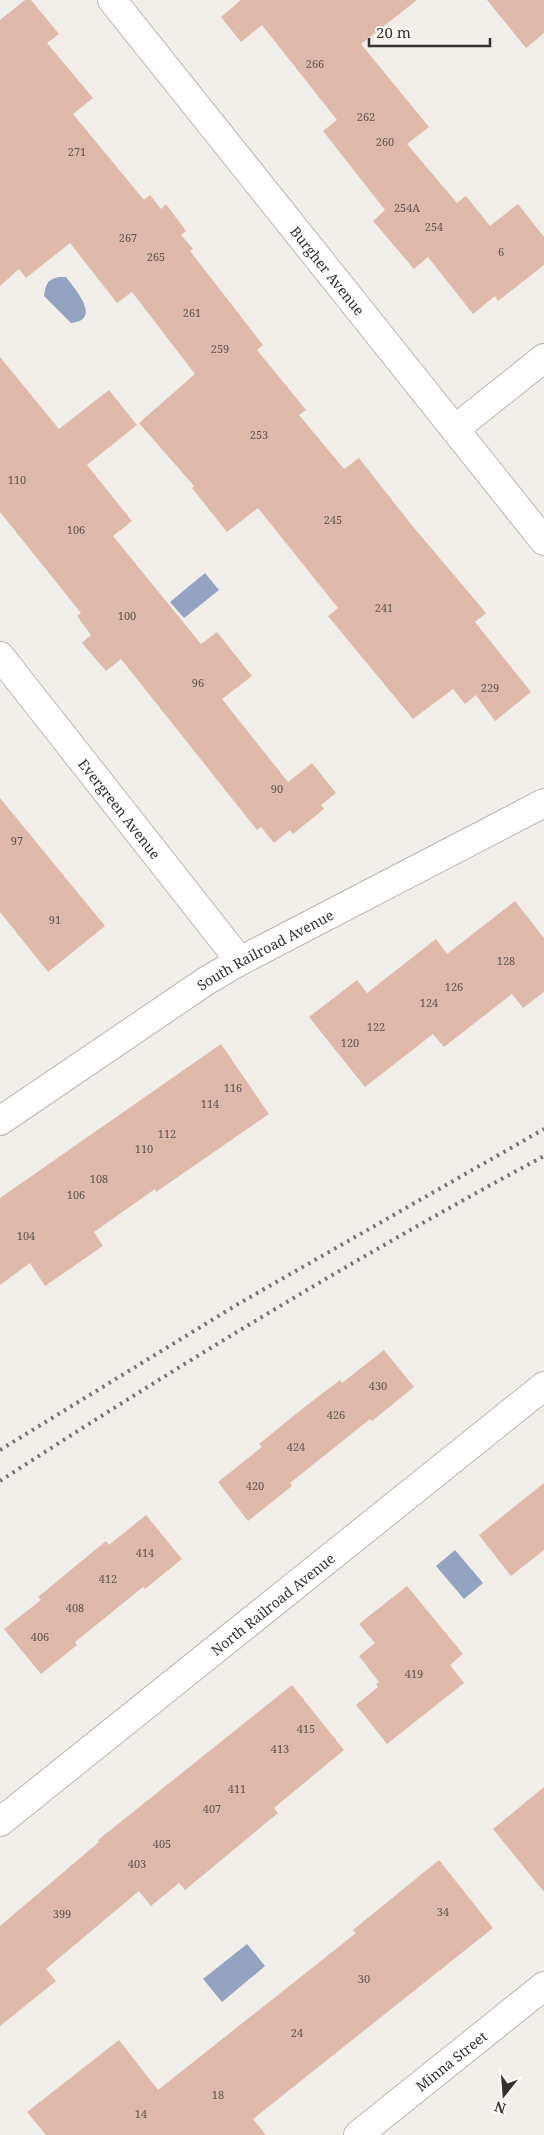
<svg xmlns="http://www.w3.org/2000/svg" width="544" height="2135" viewBox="0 0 544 2135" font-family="'Noto Serif',serif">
<rect width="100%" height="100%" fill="#f2eee9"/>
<g fill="#94a3c2">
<path d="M59 277H66C75 289 103 320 71 323L44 296C46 284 47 280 59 277Z"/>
<path d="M205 573 219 590 184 618 170 602Z"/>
<path d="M455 1550 483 1583 464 1599 436 1566Z"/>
<path d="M247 1944 265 1966 222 2002 203 1979Z"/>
</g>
<g fill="#dfbaab">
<path d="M25 0H31L59 34 47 43 93 98 73 114 144 200 150 195 161 209 166 204 186 231 181 235 193 249 190 251 263 345 257 350 306 410 299 415 344 469 359 458 410 523 486 613 475 622 531 692 495 721 476 695 465 704 453 689 413 719 328 616 338 608 258 508 227 532 192 488 194 486 139 423 195 374 132 292 117 303 70 243 26 278 19 269 0 286V20Z"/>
<path d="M241 0H417L361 44 429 127 407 144 457 203 466 196 490 226 518 204 544 237V265L498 301 495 296 473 314 428 257 414 269 373 221 385 210 323 131 337 120 262 25 241 42 221 17Z"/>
<path d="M487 0H544V33L526 48Z"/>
<path d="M0 357 59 429 109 390 137 425 87 465 132 521 113 536 201 644 217 632 252 676 222 699 288 782 312 763 336 793 321 805 324 809 293 834 290 830 274 843 261 827 257 830 121 659 106 671 82 643 91 635 77 616 81 613 0 512Z"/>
<path d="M0 798 105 926 48 972 0 912Z"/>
<path d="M515 901 544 938V992L523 1008 512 994 444 1047 433 1034 365 1087 309 1017 357 980 367 993 436 939 447 954Z"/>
<path d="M221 1044 269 1114 156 1192 155 1189 94 1232 103 1246 45 1286 30 1263 0 1285V1198Z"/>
<path d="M384 1350 414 1387 372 1421 370 1419 290 1483 292 1486 248 1521 218 1482 262 1447 259 1444 302 1409 340 1380 342 1383Z"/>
<path d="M544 1483V1550L511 1576 479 1535Z"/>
<path d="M146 1515 182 1559 145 1589 143 1587 75 1642 77 1645 41 1674 4 1629 41 1600 38 1597 106 1541 109 1545Z"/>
<path d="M407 1586 463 1654 450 1665 464 1683 387 1744 356 1705 378 1687 376 1684 379 1682 359 1656 375 1643 359 1624Z"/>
<path d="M292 1685 344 1750 274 1808 278 1813 185 1890 179 1883 151 1906 139 1891 46 1969 56 1981 0 2026V1926L99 1842 98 1840Z"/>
<path d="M544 1787V1892L493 1829Z"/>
<path d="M439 1860 493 1928 253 2119 266 2135H46L27 2112 119 2040 158 2090 356 1933 353 1930Z"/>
</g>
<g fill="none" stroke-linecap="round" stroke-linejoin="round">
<defs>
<g id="minor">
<path id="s1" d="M112 0 544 541"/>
<path d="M455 429 544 358"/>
<path id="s2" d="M0 656 240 961"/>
<path id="s3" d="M0 1121 206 981 240 961 544 803"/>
<path id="s4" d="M0 1822 544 1386"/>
<path id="s5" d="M358 2135 544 1986"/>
</g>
</defs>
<use href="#minor" stroke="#bab6b1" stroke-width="30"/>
<use href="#minor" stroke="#fff" stroke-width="28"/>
<g stroke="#777471" stroke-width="4" stroke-dasharray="2.5 5" stroke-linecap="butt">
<path d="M0 1450 238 1304 544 1129"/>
<path d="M0 1481C177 1366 358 1256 544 1156"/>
</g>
</g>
<g text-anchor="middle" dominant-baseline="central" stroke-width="4" stroke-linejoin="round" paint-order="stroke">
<g font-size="11" fill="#5f544f">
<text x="315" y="63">266</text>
<text x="366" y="116">262</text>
<text x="385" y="141">260</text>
<text x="77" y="151">271</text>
<text x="407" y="207">254A</text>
<text x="434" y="226">254</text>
<text x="128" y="237">267</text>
<text x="501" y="251">6</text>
<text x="156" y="256">265</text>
<text x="192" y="312">261</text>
<text x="220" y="348">259</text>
<text x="259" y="434">253</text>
<text x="17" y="479">110</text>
<text x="333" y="519">245</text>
<text x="76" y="529">106</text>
<text x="384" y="607">241</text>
<text x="127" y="615">100</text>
<text x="198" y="682">96</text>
<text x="490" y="687">229</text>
<text x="277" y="788">90</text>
<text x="17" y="840">97</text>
<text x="55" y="919">91</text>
<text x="506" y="960">128</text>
<text x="454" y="986">126</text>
<text x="429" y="1002">124</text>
<text x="376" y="1026">122</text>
<text x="350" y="1042">120</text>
<text x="233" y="1087">116</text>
<text x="210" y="1103">114</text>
<text x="167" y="1133">112</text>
<text x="144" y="1148">110</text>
<text x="99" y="1178">108</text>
<text x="76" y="1194">106</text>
<text x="26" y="1235">104</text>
<text x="378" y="1385">430</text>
<text x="336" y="1414">426</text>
<text x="296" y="1446">424</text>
<text x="255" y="1485">420</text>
<text x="145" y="1552">414</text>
<text x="108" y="1578">412</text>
<text x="75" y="1607">408</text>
<text x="40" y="1636">406</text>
<text x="414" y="1673">419</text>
<text x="306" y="1728">415</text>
<text x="280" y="1748">413</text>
<text x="237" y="1788">411</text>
<text x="212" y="1808">407</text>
<text x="162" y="1843">405</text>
<text x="137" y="1863">403</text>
<text x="443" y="1911">34</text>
<text x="62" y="1913">399</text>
<text x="364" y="1978">30</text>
<text x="297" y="2032">24</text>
<text x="218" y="2094">18</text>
<text x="141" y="2113">14</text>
</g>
<g font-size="14" fill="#343230" stroke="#fffbf7">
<text stroke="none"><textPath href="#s1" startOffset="346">Burgher Avenue</textPath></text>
<text stroke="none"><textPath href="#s2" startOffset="194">Evergreen Avenue</textPath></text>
<text stroke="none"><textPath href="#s3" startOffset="316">South Railroad Avenue</textPath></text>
<text stroke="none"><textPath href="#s4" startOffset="349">North Railroad Avenue</textPath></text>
<text stroke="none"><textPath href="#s5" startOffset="119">Minna Street</textPath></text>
</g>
</g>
<g transform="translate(504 2095) rotate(197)" stroke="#fffbf7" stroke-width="4" paint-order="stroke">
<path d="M0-4L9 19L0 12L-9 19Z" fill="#343230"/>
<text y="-8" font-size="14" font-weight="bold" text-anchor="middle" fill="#343230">N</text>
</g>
<path d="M369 38v8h121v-8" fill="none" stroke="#343230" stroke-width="2.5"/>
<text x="376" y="38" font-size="15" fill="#343230" stroke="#fffbf7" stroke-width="4" paint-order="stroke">20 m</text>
</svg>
